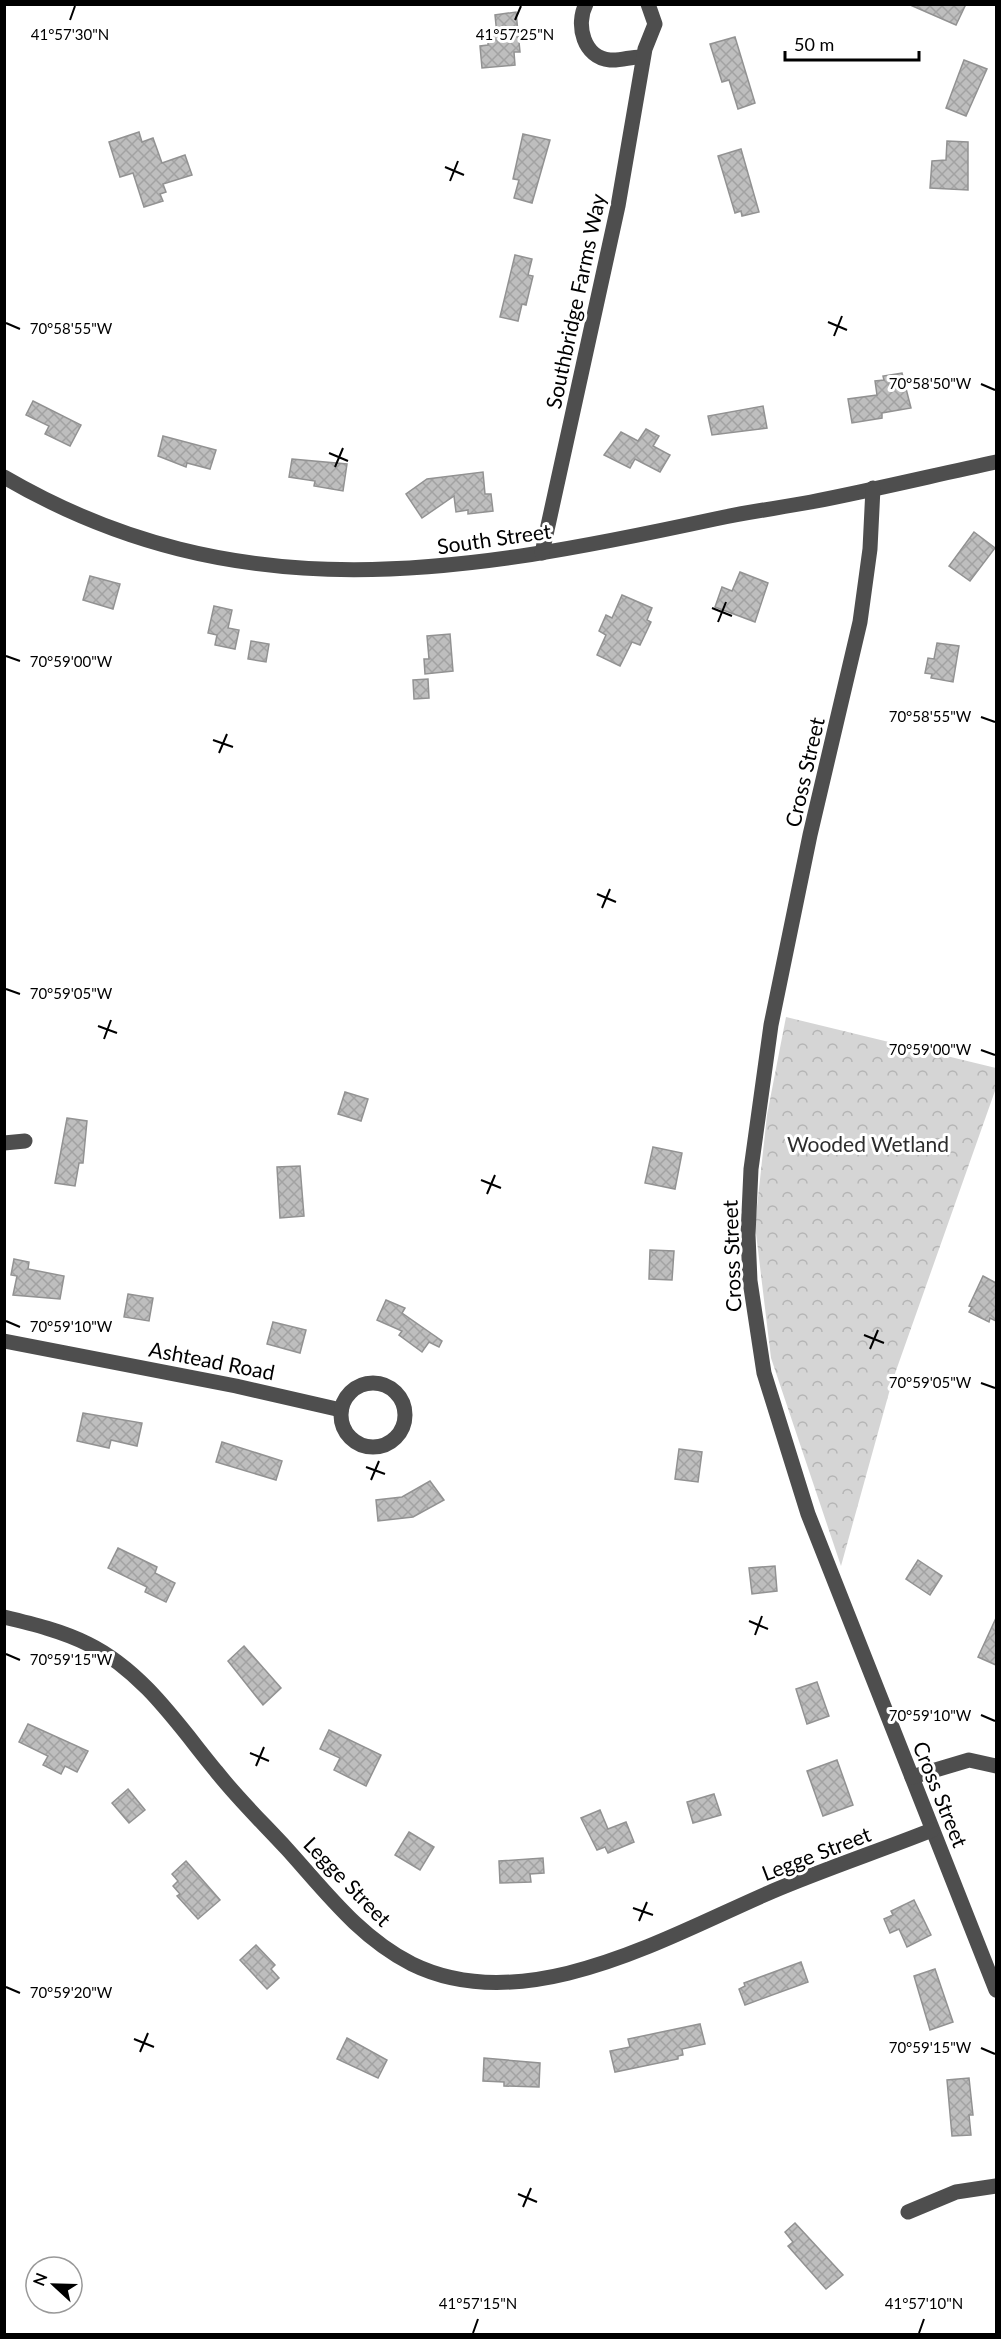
<svg xmlns="http://www.w3.org/2000/svg" width="1001" height="2339" viewBox="0 0 1001 2339" font-family="Lato,sans-serif">
<defs>
<pattern id="park-crowns" width="20" height="18" patternUnits="userSpaceOnUse" patternTransform="scale(1.5)"><rect width="20" height="18" fill="#d5d5d5"/><path d="M2 6a3 3 0 1 1 6 0M12 15a3 3 0 1 1 6 0" fill="none" stroke="#b5b5b5"/></pattern>
<pattern id="building-cross-hatch" width="8" height="8" patternUnits="userSpaceOnUse" patternTransform="scale(1.5)"><rect width="8" height="8" fill="#bebebe"/><path d="M0 0l8 8M0 8l8-8" fill="none" stroke="#a2a2a2"/></pattern>
</defs>
<rect width="100%" height="100%" fill="#fff"/>
<path fill="url(#park-crowns)" d="M786 1017 996 1068V1088L892 1382 841 1566 771 1358 755 1225 767 1115Z"/>
<g fill="url(#building-cross-hatch)" stroke="#929292" stroke-width="1.5">
<path d="M908 4H966L956 25Z"/>
<path d="M516 12 520 52H514L515 65 482 68 480 46 488 45V36L497 35 495 15Z"/>
<path d="M735 37 755 103 738 109 729 80 722 82 710 44Z"/>
<path d="M964 60 987 69 966 116 946 108Z"/>
<path d="M139 132 142 142 153 138 162 163 185 155 192 175 163 184 166 192 160 194 163 201 144 207 133 173 120 177 109 142Z"/>
<path d="M523 134 550 140 532 203 514 198 519 180 513 179Z"/>
<path d="M947 141 968 142V190L930 188 932 161 946 160Z"/>
<path d="M741 149 759 212 742 216 741 211 735 213 718 156Z"/>
<path d="M515 255 532 259 528 275 533 276 526 305 522 304 518 321 500 317Z"/>
<path d="M902 373 911 408 882 413V418L852 423 848 399 877 395 875 381 884 380 883 376Z"/>
<path d="M33 401 81 425 70 446 45 434 49 426 26 415Z"/>
<path d="M763 406 767 428 712 435 708 416Z"/>
<path d="M646 429 659 436 653 446 670 455 660 472 635 459 630 468 604 455 621 432 638 441Z"/>
<path d="M163 436 216 450 210 469 187 463 186 467 158 456Z"/>
<path d="M292 459 347 464 343 491 314 486 315 481 289 477Z"/>
<path d="M483 472 485 494H491L493 511 468 514V510L456 512 454 496 422 518 406 494 427 479Z"/>
<path d="M974 532 995 548 970 581 949 566Z"/>
<path d="M740 572 768 583 755 622 715 607 722 587 732 591Z"/>
<path d="M90 576 120 584 113 609 83 600Z"/>
<path d="M622 595 652 608 647 620 651 622 640 645 632 642 620 666 597 655 606 635 599 631 606 615 612 618Z"/>
<path d="M214 606 232 610 228 628 239 630 235 649 215 645 217 635 208 633Z"/>
<path d="M450 634 453 671 425 674 424 659H429L427 636Z"/>
<path d="M251 641 269 644 266 662 248 659Z"/>
<path d="M937 643 959 646 953 682 931 678 932 674 925 673 928 658 934 659Z"/>
<path d="M428 679 429 698 414 699 413 680Z"/>
<path d="M345 1092 368 1099 361 1121 338 1114Z"/>
<path d="M67 1118 87 1121 83 1163H79L75 1186 55 1183Z"/>
<path d="M653 1147 682 1153 675 1189 645 1183Z"/>
<path d="M300 1166 304 1216 280 1218 277 1167Z"/>
<path d="M650 1250 674 1251 672 1280 649 1279Z"/>
<path d="M14 1259 29 1262 28 1269 64 1276 60 1299 13 1295 17 1276 11 1275Z"/>
<path d="M983 1276 996 1283V1321L990 1318 989 1322 969 1312 972 1307 969 1306Z"/>
<path d="M128 1294 153 1298 149 1321 124 1317Z"/>
<path d="M386 1300 405 1308 402 1313 442 1341 439 1347 429 1342 422 1352 399 1335 402 1331 377 1320Z"/>
<path d="M273 1322 306 1330 300 1353 267 1344Z"/>
<path d="M83 1413 142 1423 137 1446 111 1440 109 1448 77 1441Z"/>
<path d="M222 1442 282 1461 276 1480 216 1462Z"/>
<path d="M679 1449 702 1452 698 1482 675 1479Z"/>
<path d="M430 1481 444 1500 413 1517 378 1521 376 1500 402 1497Z"/>
<path d="M118 1548 157 1567 155 1573 175 1583 166 1602 145 1592 147 1587 108 1568Z"/>
<path d="M918 1560 942 1576 930 1595 906 1579Z"/>
<path d="M775 1566 777 1591 752 1594 749 1568Z"/>
<path d="M996 1618V1665L978 1657Z"/>
<path d="M244 1646 281 1688 263 1705 228 1661Z"/>
<path d="M817 1682 829 1716 807 1724 796 1689Z"/>
<path d="M28 1724 88 1751 77 1772 65 1766 61 1774 43 1765 48 1756 19 1742Z"/>
<path d="M329 1730 381 1755 366 1786 334 1770 340 1758 320 1749Z"/>
<path d="M837 1760 853 1805 823 1816 807 1771Z"/>
<path d="M128 1789 145 1810 129 1823 112 1803Z"/>
<path d="M714 1794 721 1815 693 1823 687 1802Z"/>
<path d="M600 1810 608 1829 626 1822 634 1842 608 1853 605 1847 597 1850 581 1818Z"/>
<path d="M409 1832 434 1847 420 1870 395 1855Z"/>
<path d="M543 1858 544 1873 530 1874 531 1882 500 1883 499 1861Z"/>
<path d="M186 1861 220 1900 198 1919 177 1896 180 1894 173 1886 178 1881 172 1874Z"/>
<path d="M914 1900 931 1935 907 1947 899 1929 890 1933 884 1919 893 1915 891 1911Z"/>
<path d="M256 1945 275 1965 271 1969 279 1978 267 1989 240 1960Z"/>
<path d="M801 1962 808 1982 745 2005 739 1989 745 1986 744 1983Z"/>
<path d="M935 1969 953 2022 930 2030 914 1976Z"/>
<path d="M700 2024 705 2044 682 2049 683 2055 678 2056V2059L615 2072 610 2051 630 2047 628 2039Z"/>
<path d="M347 2038 387 2060 378 2078 337 2059Z"/>
<path d="M484 2058 540 2063 539 2087 504 2086V2082L483 2081Z"/>
<path d="M969 2078 973 2115H969L971 2135 952 2136 947 2080Z"/>
<path d="M795 2223 843 2275 826 2289 788 2246 793 2242 785 2232Z"/>
</g>
<g fill="none" stroke-linecap="round" stroke-linejoin="round">
<g stroke="#4e4e4e" stroke-width="15">
<path d="M586 4C575 25 584 58 610 60 622 61 632 56 643 57"/>
<path d="M4 477C239 614 464 573 715 519 747 512 779 508 811 502 873 490 935 475 996 462"/>
<path d="M873 488 870 549 860 622 810 835 771 1025 751 1169 748 1235 750 1281 764 1373 808 1514 996 1990"/>
<path d="M542 553 618 206 645 49 655 24 648 4"/>
<path d="M4 1143 25 1141"/>
<path d="M4 1341 236 1386 341 1410"/>
<circle cx="373" cy="1415" r="32"/>
<path d="M4 1617C33 1624 62 1631 88 1644 143 1671 179 1726 216 1771 238 1799 263 1823 287 1849 325 1891 359 1937 412 1964 526 2020 668 1936 773 1891 825 1869 879 1851 932 1830"/>
<path d="M912 1777 969 1760 996 1766"/>
<path d="M908 2212 956 2192 996 2186"/>
</g>
</g>
<path fill="none" stroke="#000" stroke-width="2" d="M70 20 75 6M515 20 521 6M445 167 464 175M450 181 458 161M828 322 847 330M6 323 20 329M834 336 842 316M981 384 995 390M329 453 348 461M335 467 343 448M712 608 732 616M718 622 726 602M6 656 20 661M981 717 995 722M213 740 233 747M219 753 227 734M597 894 616 902M602 908 610 889M6 989 20 994M98 1026 117 1033M104 1039 111 1020M981 1050 995 1055M481 1180 501 1188M487 1194 495 1175M6 1321 20 1327M864 1335 884 1343M870 1349 878 1330M981 1383 995 1388M366 1467 385 1474M371 1480 379 1461M749 1621 768 1629M755 1635 762 1616M6 1654 20 1660M981 1715 995 1721M250 1753 269 1761M256 1766 264 1747M633 1908 653 1915M639 1921 647 1902M6 1987 20 1993M134 2039 154 2047M981 2048 995 2054M140 2052 148 2033M518 2194 537 2202M523 2207 531 2188M473 2333 478 2319M919 2333 924 2319"/>
<g text-anchor="middle" dominant-baseline="central" stroke-width="6" stroke-linejoin="round" paint-order="stroke">
<g font-size="21" fill="#000" stroke="#fff">
<text transform="translate(575 301) rotate(-78)">Southbridge Farms Way</text>
<text transform="translate(494 538) rotate(-8)">South Street</text>
<text transform="translate(804 772) rotate(-77)">Cross Street</text>
<text transform="translate(731 1256) rotate(-92)">Cross Street</text>
<text transform="translate(212 1360) rotate(11)">Ashtead Road</text>
<text transform="translate(941 1794) rotate(68)">Cross Street</text>
<text transform="translate(816 1853) rotate(-21)">Legge Street</text>
<text transform="translate(348 1881) rotate(46)">Legge Street</text>
</g>
<g font-size="21" fill="#2c2c2c" stroke="#fff">
<text x="868" y="1143">Wooded Wetland</text>
</g>
</g>
<g font-size="15" text-anchor="middle" fill="#000" stroke="#fff" stroke-width="6" stroke-linejoin="round" paint-order="stroke">
<text x="70" y="40">41°57'30"N</text>
<text x="515" y="40">41°57'25"N</text>
<text x="71" y="334">70°58'55"W</text>
<text x="930" y="389">70°58'50"W</text>
<text x="71" y="667">70°59'00"W</text>
<text x="930" y="722">70°58'55"W</text>
<text x="71" y="999">70°59'05"W</text>
<text x="930" y="1055">70°59'00"W</text>
<text x="71" y="1332">70°59'10"W</text>
<text x="930" y="1388">70°59'05"W</text>
<text x="71" y="1665">70°59'15"W</text>
<text x="930" y="1721">70°59'10"W</text>
<text x="71" y="1998">70°59'20"W</text>
<text x="930" y="2053">70°59'15"W</text>
<text x="478" y="2309">41°57'15"N</text>
<text x="924" y="2309">41°57'10"N</text>
</g>
<rect width="1001" height="2339" fill="none" stroke="#000000" stroke-width="12"/>
<g transform="translate(54 2285) rotate(292)"><circle r="28" fill="#ffffff" stroke="#999999" stroke-width="1.5"/>
<path d="M0-4.5L10 22L0 15L-10 22Z" fill="#000000"/>
<text y="-9" font-size="16" font-weight="bold" text-anchor="middle" fill="#000000">N</text>
</g>
<path d="M785 51v9h134v-9" fill="none" stroke="#000000" stroke-width="3"/>
<text x="794" y="51" font-size="18" fill="#000000" stroke="#ffffff" stroke-width="4.5" paint-order="stroke">50 m</text>
</svg>
